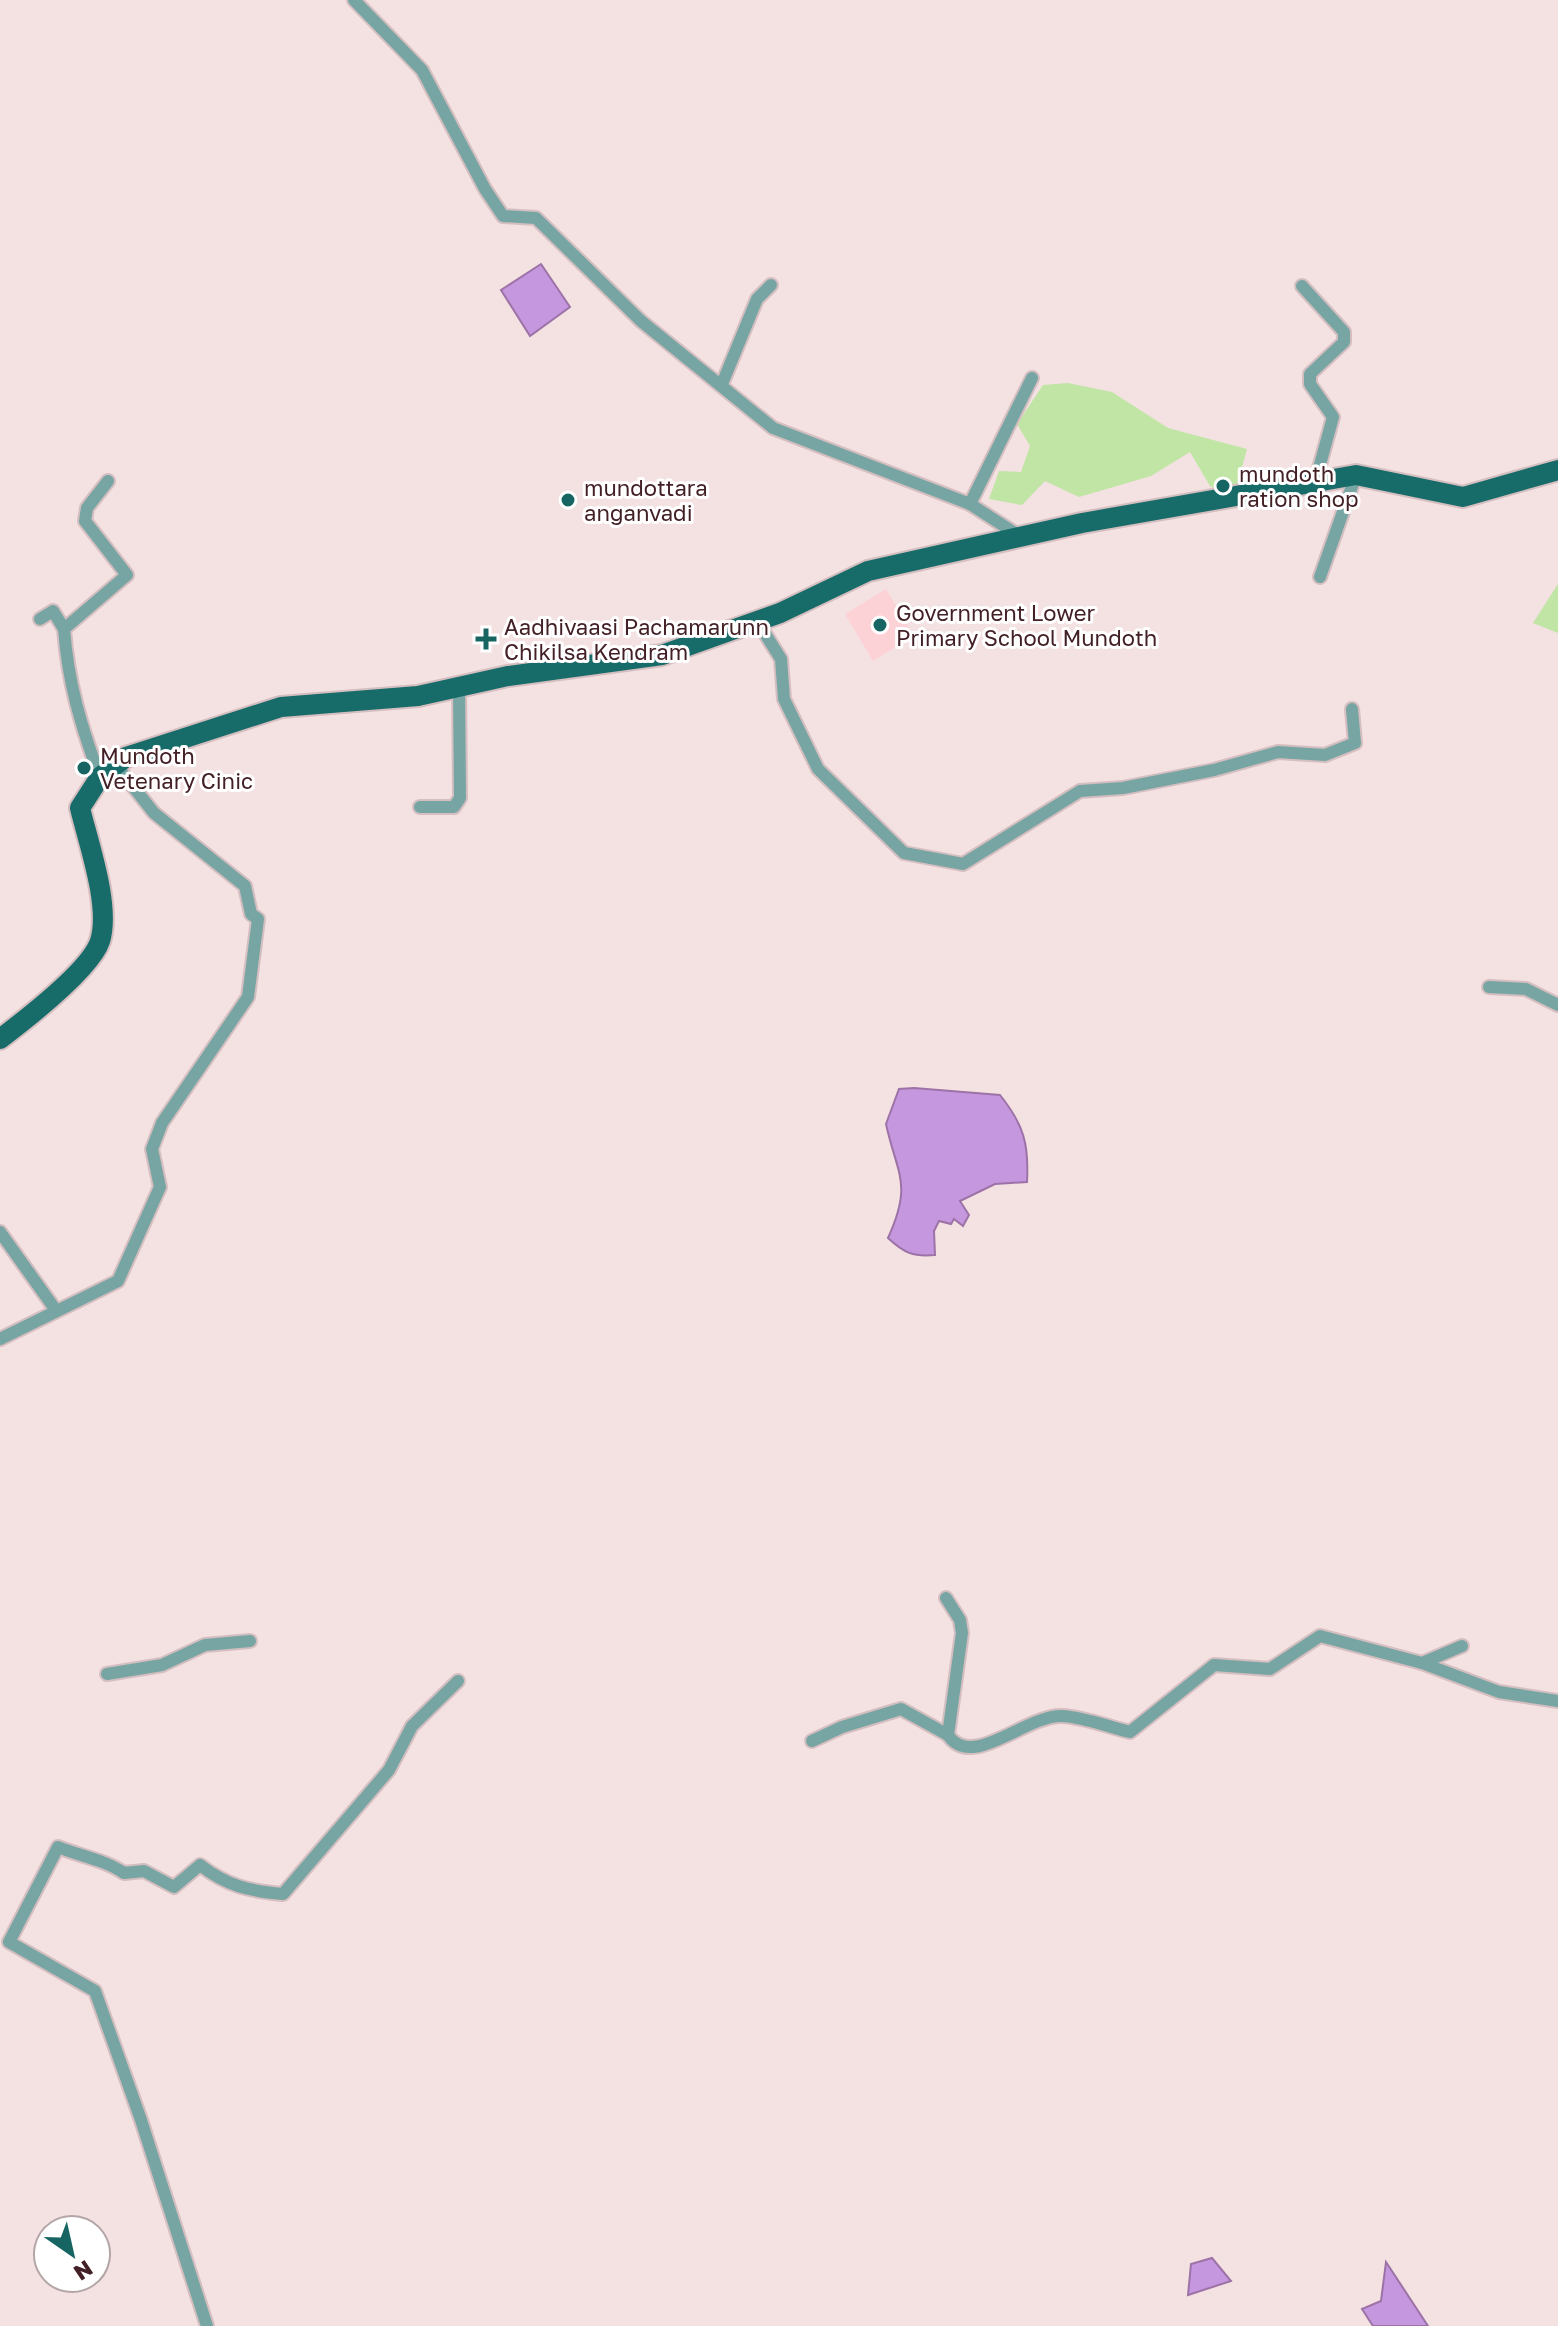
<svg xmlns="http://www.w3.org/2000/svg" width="1558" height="2326" viewBox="0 0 1558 2326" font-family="'Golos Text',sans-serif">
<rect width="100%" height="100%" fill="#f4e1e2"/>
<path fill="#fcd2d6" d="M886 589 914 636 873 661 845 614Z"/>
<g fill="#c0e5a4">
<path d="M1068 383 1112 392 1168 428 1247 449 1233 500 1210 486 1190 452 1151 476 1079 497 1045 481 1022 505 989 499 999 471 1021 472 1030 446 1017 424 1043 385Z"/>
<path d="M1558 584V633L1533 623Z"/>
</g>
<g fill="#c497df" stroke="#9d73a7" stroke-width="2">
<path d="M541 264 570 307 530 336 501 290Z"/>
<path d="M914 1088 1000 1095C1024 1125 1029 1144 1027 1182L995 1184 960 1201 969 1215 963 1226 954 1219 951 1224 939 1221 934 1231 935 1255C913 1257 904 1253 888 1238 913 1183 897 1175 886 1124L899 1089Z"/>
<path d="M1212 2258 1231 2281 1188 2295 1191 2264Z"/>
<path d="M1386 2262 1428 2326H1373L1362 2309 1381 2301Z"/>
</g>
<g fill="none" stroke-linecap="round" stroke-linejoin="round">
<defs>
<g id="minor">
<path d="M354 0 422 70 485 189 503 216 536 218 641 321 773 428 970 504 1021 537"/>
<path d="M1302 286 1344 332V342L1310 374V384L1333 417 1315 483"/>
<path d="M722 384 757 299 771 285"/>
<path d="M970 504 1032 378"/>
<path d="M1320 577 1356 475"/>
<path d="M40 619 53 611 64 629"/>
<path d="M757 621 781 659 784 699 818 769 904 853 963 864 1080 791 1123 788 1214 770 1278 752 1325 755 1355 743 1352 709"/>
<path d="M100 777C81 727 68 682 64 629L127 575 85 521 87 508 108 481"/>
<path d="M420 807H454L460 798 459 687"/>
<path d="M1489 987 1526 989 1558 1005"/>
<path d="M0 1232 55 1309"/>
<path d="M0 1339 118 1281 160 1187 152 1149 162 1123 248 997 258 919 251 914 245 886 154 813 116 765"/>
<path d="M946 1598 960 1620 962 1633 948 1735C972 1771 1025 1715 1062 1716 1084 1717 1109 1727 1130 1732L1214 1665 1270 1669 1320 1636 1422 1663 1499 1692 1558 1701"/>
<path d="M1422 1663 1462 1646"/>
<path d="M107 1674 162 1665 205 1645 250 1641"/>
<path d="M812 1741 842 1727 901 1709 948 1735"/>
<path d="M207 2326 141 2120 95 1991 9 1942 58 1847C80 1856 105 1860 124 1873L144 1871 174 1887 200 1865C227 1886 249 1891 283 1894L389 1770 412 1726 458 1681"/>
</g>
<path id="primary" d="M0 1039C25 1020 91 969 100 941 111 906 88 842 80 808L100 777 126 757 281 707 418 696 508 676 662 655 780 613 868 571 1082 523 1356 475 1463 497 1558 470"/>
</defs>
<use href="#minor" stroke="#d4bec0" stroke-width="16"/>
<use href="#primary" stroke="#d4bec0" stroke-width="24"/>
<use href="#minor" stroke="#77a5a3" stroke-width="12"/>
<use href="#primary" stroke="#176b68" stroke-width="20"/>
</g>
<g fill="#176563" stroke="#fff" stroke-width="3">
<circle cx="1223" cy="486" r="8"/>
<circle cx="568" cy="500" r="8"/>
<circle cx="880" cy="625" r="8"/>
<path d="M482 627h8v8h8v8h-8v8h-8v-8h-8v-8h8z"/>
<circle cx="84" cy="768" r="8"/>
</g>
<g text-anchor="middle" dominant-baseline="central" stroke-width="6" stroke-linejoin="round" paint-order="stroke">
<g font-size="22" fill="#432025" stroke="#fff" text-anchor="start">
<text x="1239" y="473">mundoth<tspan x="1239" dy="25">ration shop</tspan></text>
<text x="584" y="487">mundottara<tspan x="584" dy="25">anganvadi</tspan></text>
<text x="896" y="612">Government Lower<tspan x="896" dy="25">Primary School Mundoth</tspan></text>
<text x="504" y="626">Aadhivaasi Pachamarunn<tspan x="504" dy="25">Chikilsa Kendram</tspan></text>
<text x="100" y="755">Mundoth<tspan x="100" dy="25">Vetenary Cinic</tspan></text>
</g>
</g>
<g transform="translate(72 2254) rotate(146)"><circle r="38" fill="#ffffff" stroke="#b4a6a8" stroke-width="2"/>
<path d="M0-6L14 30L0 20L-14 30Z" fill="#176563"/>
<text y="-12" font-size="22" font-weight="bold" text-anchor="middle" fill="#432025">N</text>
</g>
</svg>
